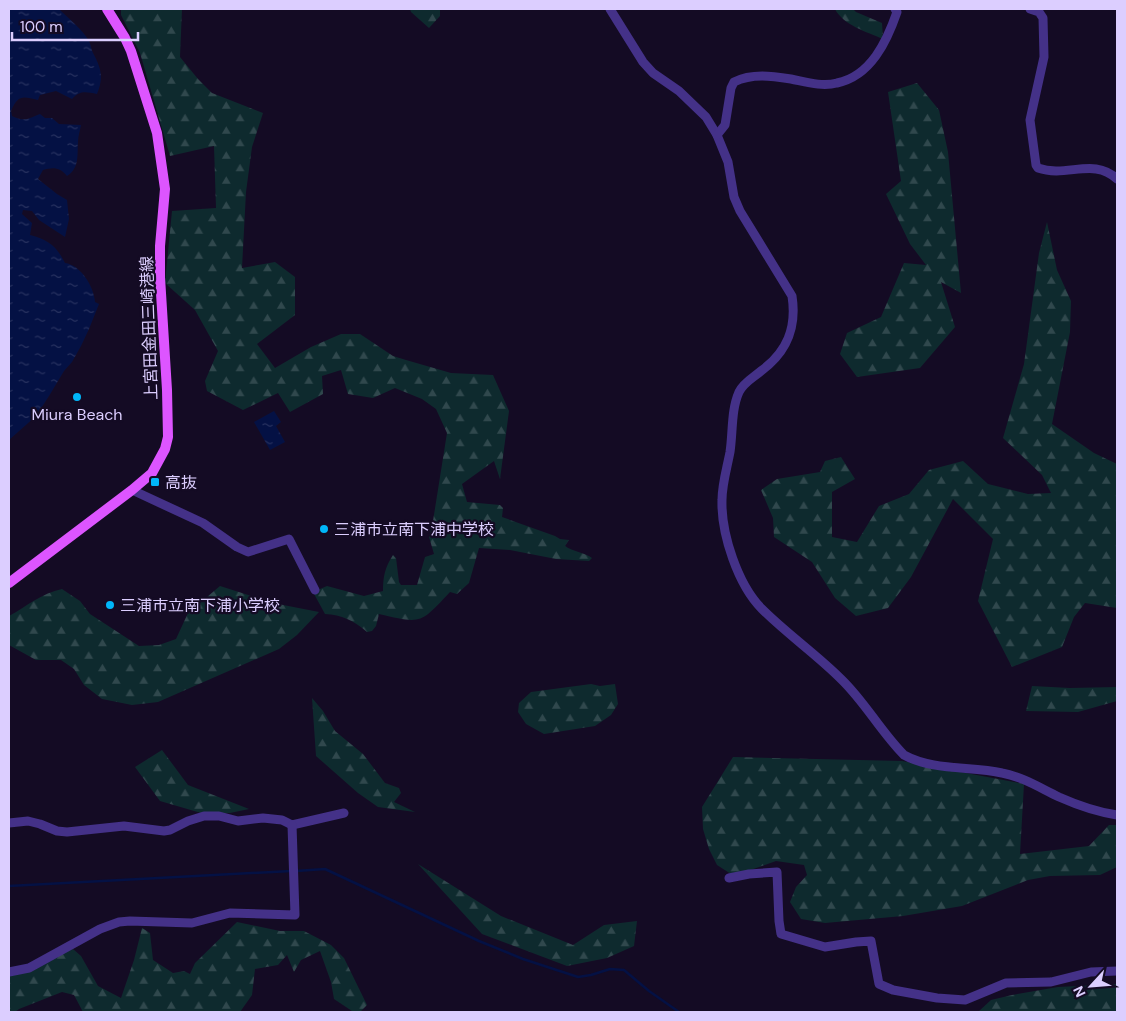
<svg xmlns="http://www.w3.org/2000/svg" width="1126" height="1021" viewBox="0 0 1126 1021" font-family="'DM Sans','Noto Sans JP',sans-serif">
<defs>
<pattern id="forest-firs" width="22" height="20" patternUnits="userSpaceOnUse" patternTransform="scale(1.25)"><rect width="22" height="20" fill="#0e2a2e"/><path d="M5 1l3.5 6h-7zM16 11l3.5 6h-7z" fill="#30484d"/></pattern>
<pattern id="water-ripples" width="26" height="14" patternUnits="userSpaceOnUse" patternTransform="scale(1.25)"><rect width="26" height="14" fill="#041144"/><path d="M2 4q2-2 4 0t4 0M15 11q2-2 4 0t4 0" fill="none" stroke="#283260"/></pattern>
</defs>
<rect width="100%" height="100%" fill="#140b24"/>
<g fill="url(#forest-firs)">
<path d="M121 9H182L180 57 198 79 212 93 263 113 252 147 246 192 242 268 275 262 295 277V315L257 344 275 368 311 347 341 334H360L393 356 406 360 451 373 493 375 509 411 500 479 494 461 462 484 467 502 500 505 503 508 502 517 555 536 560 539 569 540 565 546C573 552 584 552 592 558L589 561 556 559 510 550 479 548 469 583 457 594 450 592C420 624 422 624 379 614L376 626 372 631 367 632C353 620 342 615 325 614L313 592 327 586 364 596 383 591C383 577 385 567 393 555L396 558 399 582 401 585H417L425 557 434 554 429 537 433 521 447 433 436 409 422 399 395 388 373 398 348 394 341 370 322 376 323 394 290 412 278 393 243 410 207 391 205 381 218 351 195 310 165 283 172 211 216 208 214 146 170 156 140 53 121 15Z"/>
<path d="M410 9H440V16L429 28 411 12Z"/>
<path d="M835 9H853L856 12 882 23 883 39C867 32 843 25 835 9Z"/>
<path d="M917 83 939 110 948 152 961 293 941 282 955 327 920 368 857 377 840 354 847 333 881 317 904 263 926 265 910 244 886 194 901 181 888 92Z"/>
<path d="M1047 222 1057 270 1071 301 1070 332 1052 424 1094 453 1117 464V608L1085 603 1074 617 1062 647 1012 667 978 601 993 539 953 499 911 577 888 608 856 616 835 598 812 562 774 537 773 518 761 490 777 479 820 472 825 461 841 457 855 479 832 492V537L857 542 879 506 909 494 929 470 963 461 988 484 1028 494 1051 493 1042 475 1003 438 1024 364 1039 253Z"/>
<path d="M220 586 273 603 319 612 297 635 279 649 158 702 132 705 102 699 84 685 74 669 61 660H36L9 645V616C27 606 42 593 62 589L80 601 90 614 139 646 159 645 176 639 188 613Z"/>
<path d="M591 684 600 686 615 684 618 704 611 715 595 726 544 734 526 724 518 712 519 703 531 692Z"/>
<path d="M1032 686 1070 688 1117 687V701L1078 712 1026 711Z"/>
<path d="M312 698 323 711 335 731 363 754 385 783 399 788 401 793 394 802 415 812 378 807 358 793 316 756Z"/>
<path d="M162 750 188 785 249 809 230 813H201L160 801 135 767Z"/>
<path d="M733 757 902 761 1024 784 1020 854 1089 846 1109 825H1117V867L1100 875 1050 876 1028 880 962 906 903 916 825 923 801 919 790 902 796 887 807 875 804 865 776 861 745 872 731 874 717 865 709 849 703 829 702 807Z"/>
<path d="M418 864 501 916 573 945 604 925 637 921 634 946 607 958 567 966 482 934Z"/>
<path d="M237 922 280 931H304L331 945 344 958 367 1005 360 1012 352 1011 334 999 331 982 320 951 301 960 294 972 287 955 278 965 255 969 252 995 240 1012H83L74 995 62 992 19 1009 15 1012H9V976L73 949 81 956 98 986 121 998 134 960 142 928 150 933 153 960 173 973 184 971 190 974 195 963Z"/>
<path d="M1117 984V1012H978L991 1000 1012 995 1058 987Z"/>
</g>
<g fill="url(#water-ripples)">
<path d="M9 9H59C69 19 82 29 89 41 91 45 91 49 93 53 101 68 104 77 97 94 86 92 80 90 72 99L56 91 40 95 38 100C22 96 18 95 11 111L12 116C24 122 28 119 40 114L45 118H52L59 124 81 125C80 131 78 136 78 142 77 154 80 168 67 176 60 167 53 167 43 170L38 179 57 194 67 200 69 219 65 237 39 220 32 211 23 210 22 214 32 223 30 235C48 240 56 245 65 263 81 265 94 287 95 302L99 304 89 329 81 346 72 362 64 371 49 396 36 416 9 440Z"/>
<path d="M274 411 281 422 276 426 285 442 270 450 254 422Z"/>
</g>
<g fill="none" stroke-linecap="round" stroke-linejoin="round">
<g stroke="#041144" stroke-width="2.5">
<path d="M296 871 325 869 479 941 523 959 578 977 591 975 610 969 624 970 649 991 679 1012"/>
<path d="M9 886 291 871"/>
</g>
<g stroke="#443188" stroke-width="9">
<path d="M610 9 643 62 653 73 679 91 706 117 717 135 728 162 734 197 740 211 792 296C797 328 787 352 761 371 753 378 744 382 739 392 731 410 733 432 730 452 727 468 722 484 722 500 721 534 738 585 762 609 787 634 816 654 841 679 865 702 881 732 904 755 933 771 971 766 1002 773 1023 777 1040 788 1059 797 1077 805 1097 812 1117 815"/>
<path d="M1030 9 1039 12 1043 18 1044 57 1030 120 1036 165 1038 168C1067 178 1094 157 1117 179"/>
<path d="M717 135 725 125 731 88 734 82C752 73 772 76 791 79 806 82 822 87 837 83 871 76 887 41 897 12L895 9"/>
<path d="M132 490 203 523 237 547 248 552 289 539 315 590"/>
<path d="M9 823 28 821 40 824 57 831 67 832 124 826 164 831 170 830 188 821 204 816H219L238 821 263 818 282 820 292 825 344 813"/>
<path d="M729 878 749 874 777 872 779 921 781 934 825 947 856 942 871 941 879 984 893 990 937 998 965 1000 1006 983 1051 982 1091 972 1117 971"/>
<path d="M9 972 29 968 100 929 119 922 130 921 192 923 230 913 295 915 292 825"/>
</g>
<path stroke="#d5f" stroke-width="10" d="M9 583 132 490 152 473 165 449 168 437 167 390 160 277V246L165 189 157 133 131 51 125 38 107 9"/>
</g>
<g fill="#00b6f9" stroke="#140b24" stroke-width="2">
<circle cx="77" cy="397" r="5"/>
<rect x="150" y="477" width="10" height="10" rx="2.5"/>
<circle cx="324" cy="529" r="5"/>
<circle cx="110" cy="605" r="5"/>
</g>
<g text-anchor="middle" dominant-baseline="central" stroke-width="4.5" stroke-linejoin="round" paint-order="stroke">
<g font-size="16" fill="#dcceff" stroke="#140b24">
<text transform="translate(149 328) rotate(-92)">上宮田金田三崎港線</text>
</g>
<g font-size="16" fill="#dcceff" stroke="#140b24" text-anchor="start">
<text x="77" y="414" text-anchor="middle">Miura Beach</text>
<text x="165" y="482">高抜</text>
<text x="334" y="529">三浦市立南下浦中学校</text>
<text x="120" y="605">三浦市立南下浦小学校</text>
</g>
</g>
<rect width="1126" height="1021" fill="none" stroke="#dcceff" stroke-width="20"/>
<g transform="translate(1091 986) rotate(244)" stroke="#140b24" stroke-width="4" paint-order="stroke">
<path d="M0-4L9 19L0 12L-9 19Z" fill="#dcceff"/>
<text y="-8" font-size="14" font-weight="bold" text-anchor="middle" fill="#dcceff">N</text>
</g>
<path d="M12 32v8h126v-8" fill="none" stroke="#dcceff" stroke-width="2.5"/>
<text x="20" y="32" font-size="15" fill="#dcceff" stroke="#140b24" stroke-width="4" paint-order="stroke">100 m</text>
</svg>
